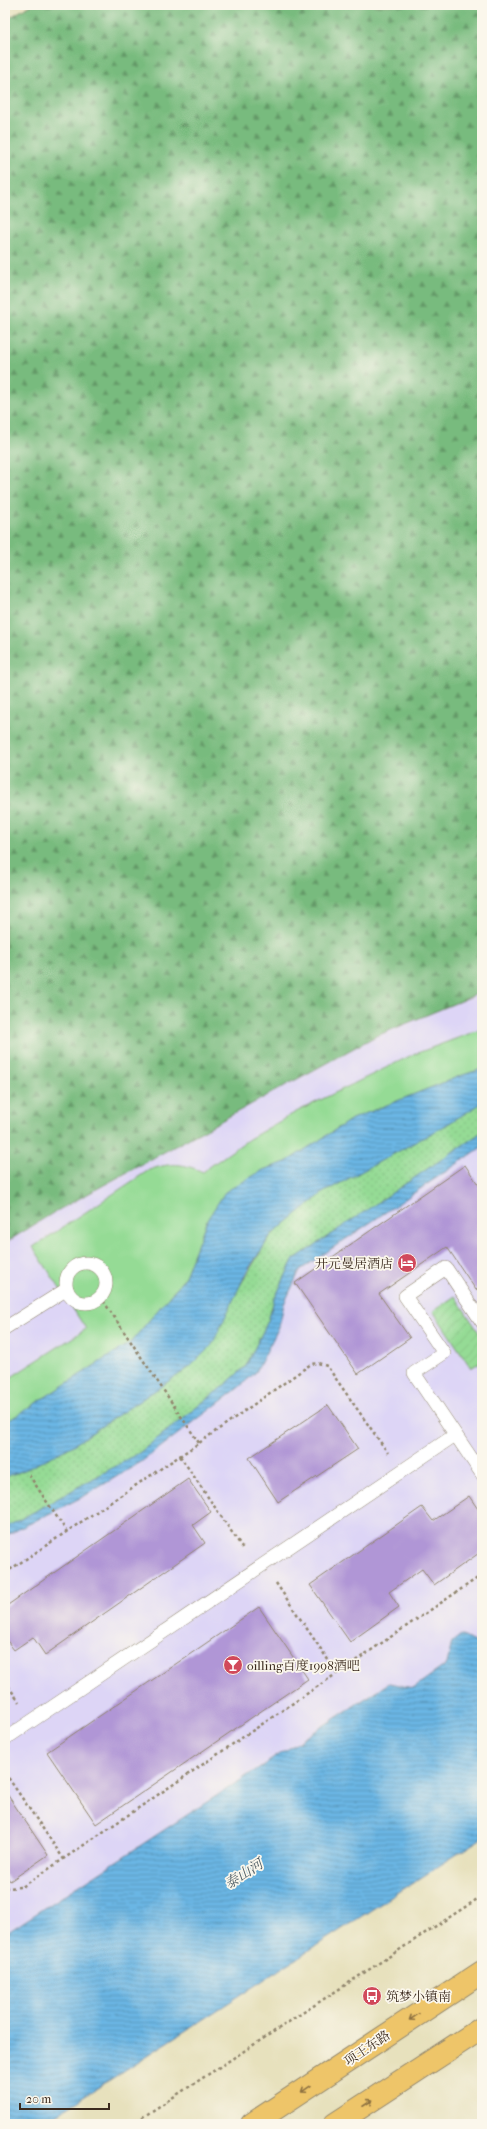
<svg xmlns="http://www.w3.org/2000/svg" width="487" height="2129" viewBox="0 0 487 2129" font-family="'IM FELL French Canon','Noto Serif SC',serif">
<defs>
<pattern id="forest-firs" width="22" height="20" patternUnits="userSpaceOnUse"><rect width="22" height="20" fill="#78bb7e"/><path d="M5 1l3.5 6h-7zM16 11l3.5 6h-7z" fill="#649867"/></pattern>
<pattern id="park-dots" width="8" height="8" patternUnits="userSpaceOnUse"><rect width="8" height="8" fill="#95db95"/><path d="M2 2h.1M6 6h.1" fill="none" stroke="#81bc80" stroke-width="1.8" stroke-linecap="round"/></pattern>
<pattern id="garden-furrows" width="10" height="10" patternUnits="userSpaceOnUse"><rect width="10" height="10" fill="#95db95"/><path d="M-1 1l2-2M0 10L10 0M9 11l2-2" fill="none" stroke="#81bc80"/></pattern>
<pattern id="water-rules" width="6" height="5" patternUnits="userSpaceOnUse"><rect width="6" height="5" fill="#6bb6e4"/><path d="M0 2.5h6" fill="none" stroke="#5994b8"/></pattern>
</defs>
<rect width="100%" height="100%" fill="#fbf7ec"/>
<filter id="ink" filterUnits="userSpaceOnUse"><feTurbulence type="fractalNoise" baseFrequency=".025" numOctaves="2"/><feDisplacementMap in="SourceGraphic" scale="8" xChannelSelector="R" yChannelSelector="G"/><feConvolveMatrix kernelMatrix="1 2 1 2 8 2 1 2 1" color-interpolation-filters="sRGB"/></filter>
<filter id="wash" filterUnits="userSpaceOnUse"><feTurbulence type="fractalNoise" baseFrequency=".012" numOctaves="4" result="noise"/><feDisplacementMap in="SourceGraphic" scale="16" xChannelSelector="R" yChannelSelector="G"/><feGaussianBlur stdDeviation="0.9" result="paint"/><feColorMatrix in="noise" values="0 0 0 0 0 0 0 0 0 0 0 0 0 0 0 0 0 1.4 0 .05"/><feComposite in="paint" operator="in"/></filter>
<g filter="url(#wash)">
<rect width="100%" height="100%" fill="#e7e1bd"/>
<path fill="#ddd5f6" d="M482 992V1640L476 1643 452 1642 447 1664 413 1688 388 1683 5 1934V1243L53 1213 374 1037Z"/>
<path fill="#95db95" stroke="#68825a" d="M482 1029V1069L460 1076 352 1119 286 1162 263 1170 207 1220 184 1279 131 1342 5 1423V1381L86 1329 33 1247 149 1170C171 1162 183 1163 203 1172L212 1165 249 1139 296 1112 412 1055Z"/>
<path fill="url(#forest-firs)" stroke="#5a724e" d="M31 5H482V992L374 1037 53 1213 5 1243V20Z"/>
<path fill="url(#park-dots)" stroke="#68825a" d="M482 1103V1132L293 1260 274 1300 268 1321 246 1366 226 1384 139 1453 5 1528V1477L27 1469 72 1446 190 1367 271 1235 324 1192 441 1128Z"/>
<path fill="url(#garden-furrows)" stroke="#68825a" d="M455 1296 482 1337V1361L471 1368 433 1311Z"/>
<g fill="url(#water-rules)" stroke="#537081">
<path d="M482 1069V1103L441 1128 324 1192 271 1235 246 1273 212 1345 190 1367 72 1446 27 1469 5 1477V1423L131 1342 184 1279 207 1220 225 1192 263 1170 286 1162 352 1119 460 1076Z"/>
<path d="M482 1132V1147L300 1270 284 1304 279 1327 256 1372 237 1389 141 1462 86 1495 5 1536V1528L139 1453 226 1384 246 1366 268 1321 274 1300 293 1260Z"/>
<path d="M461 1635 476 1643 482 1640V1838L42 2124H5V1934L389 1683 413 1688 447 1664 452 1642Z"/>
</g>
<g id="blocks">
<g fill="#b096d6">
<path d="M465 1165 482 1190V1285L476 1290 447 1247 379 1294 410 1338 358 1374 295 1283Z"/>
<path d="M328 1405 358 1449 278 1502 249 1458Z"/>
<path d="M188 1479 211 1512 193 1525 205 1543 45 1655 33 1637 14 1650 5 1638V1607Z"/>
<path d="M469 1496 482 1515V1551L434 1585 422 1569 389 1592 399 1607 350 1642 310 1585 422 1507 433 1521Z"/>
<path d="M259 1607 308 1679 96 1824 47 1752Z"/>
<path d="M5 1791 48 1855 10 1881 5 1874Z"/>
</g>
</g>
</g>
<g filter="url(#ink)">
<use href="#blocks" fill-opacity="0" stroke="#91866e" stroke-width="1"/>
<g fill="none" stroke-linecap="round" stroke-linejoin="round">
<defs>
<g id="lane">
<circle cx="86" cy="1283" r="20"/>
<path d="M482 1322 446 1268 405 1296 444 1353 414 1373 482 1474"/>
<path d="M5 1328 67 1289"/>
<path d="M5 1739 455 1435"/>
</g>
<g id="primary">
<path d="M252 2124 482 1972"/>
<path d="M335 2124 482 2028"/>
</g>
</defs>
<use href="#lane" stroke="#91866e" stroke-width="14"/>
<use href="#primary" stroke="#91866e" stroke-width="24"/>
<g stroke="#91866e" stroke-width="2.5" stroke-dasharray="3 3" stroke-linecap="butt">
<path d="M100 1296 199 1443"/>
<path d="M180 1456 244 1550"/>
<path d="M29 1475 67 1532"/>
<path d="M5 1573 199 1443 311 1364 318 1363 327 1366 388 1453"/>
<path d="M276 1583 337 1673"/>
<path d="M5 1681 19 1702"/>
<path d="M5 1773 63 1858"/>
<path d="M5 1888 22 1887 482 1575"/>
<path d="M132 2124 482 1896"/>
</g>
<use href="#lane" stroke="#fff" stroke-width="13"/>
<use href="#primary" stroke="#eec569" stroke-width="22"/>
</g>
<defs><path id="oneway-shaft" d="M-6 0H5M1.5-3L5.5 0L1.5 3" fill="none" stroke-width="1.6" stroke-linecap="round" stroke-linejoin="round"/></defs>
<g stroke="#8c7040">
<use href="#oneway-shaft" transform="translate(414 2017) rotate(146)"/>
<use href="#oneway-shaft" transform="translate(306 2089) rotate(146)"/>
<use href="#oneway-shaft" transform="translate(368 2103) rotate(-33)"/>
</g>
</g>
<defs>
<symbol id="hotel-disc" viewBox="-11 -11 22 22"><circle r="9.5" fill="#d1495b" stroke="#fbf7ec"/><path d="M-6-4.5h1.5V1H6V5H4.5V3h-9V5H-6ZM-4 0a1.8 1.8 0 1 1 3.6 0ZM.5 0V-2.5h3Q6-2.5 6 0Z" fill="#fff"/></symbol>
<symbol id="bar-disc" viewBox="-11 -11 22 22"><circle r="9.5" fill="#d1495b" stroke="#fbf7ec"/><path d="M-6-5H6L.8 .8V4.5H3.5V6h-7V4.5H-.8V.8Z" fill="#fff"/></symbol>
<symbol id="bus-disc" viewBox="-11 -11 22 22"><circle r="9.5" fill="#d1495b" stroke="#fbf7ec"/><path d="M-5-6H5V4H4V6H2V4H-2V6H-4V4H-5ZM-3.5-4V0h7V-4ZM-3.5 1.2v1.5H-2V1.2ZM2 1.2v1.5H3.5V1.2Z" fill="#fff"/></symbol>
</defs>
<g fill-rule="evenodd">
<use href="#hotel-disc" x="396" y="1252" width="22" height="22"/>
<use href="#bar-disc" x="222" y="1654" width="22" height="22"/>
<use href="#bus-disc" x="361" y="1985" width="22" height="22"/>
</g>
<g text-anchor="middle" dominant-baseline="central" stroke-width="3.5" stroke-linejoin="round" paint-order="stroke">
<g font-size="13" fill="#3b2a1e" stroke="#fbf7ec" text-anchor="start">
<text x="393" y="1263" text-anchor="end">开元曼居酒店</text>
<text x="247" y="1665">oilling百度1998酒吧</text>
<text x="386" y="1996">筑梦小镇南</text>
</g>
<g font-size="13" fill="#3b2a1e" stroke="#fbf7ec">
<text transform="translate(367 2048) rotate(-34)">项王东路</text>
</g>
<g font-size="14" font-style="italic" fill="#4c5b63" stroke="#fbf7ec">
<text transform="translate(244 1874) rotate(-33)">泰山河</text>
</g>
</g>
<rect width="487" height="2129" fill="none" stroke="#fbf7ec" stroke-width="20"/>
<path d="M20 2103v6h89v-6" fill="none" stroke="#3b2a1e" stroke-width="2"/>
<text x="26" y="2103" font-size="12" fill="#3b2a1e" stroke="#fbf7ec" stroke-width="3" paint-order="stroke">20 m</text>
</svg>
